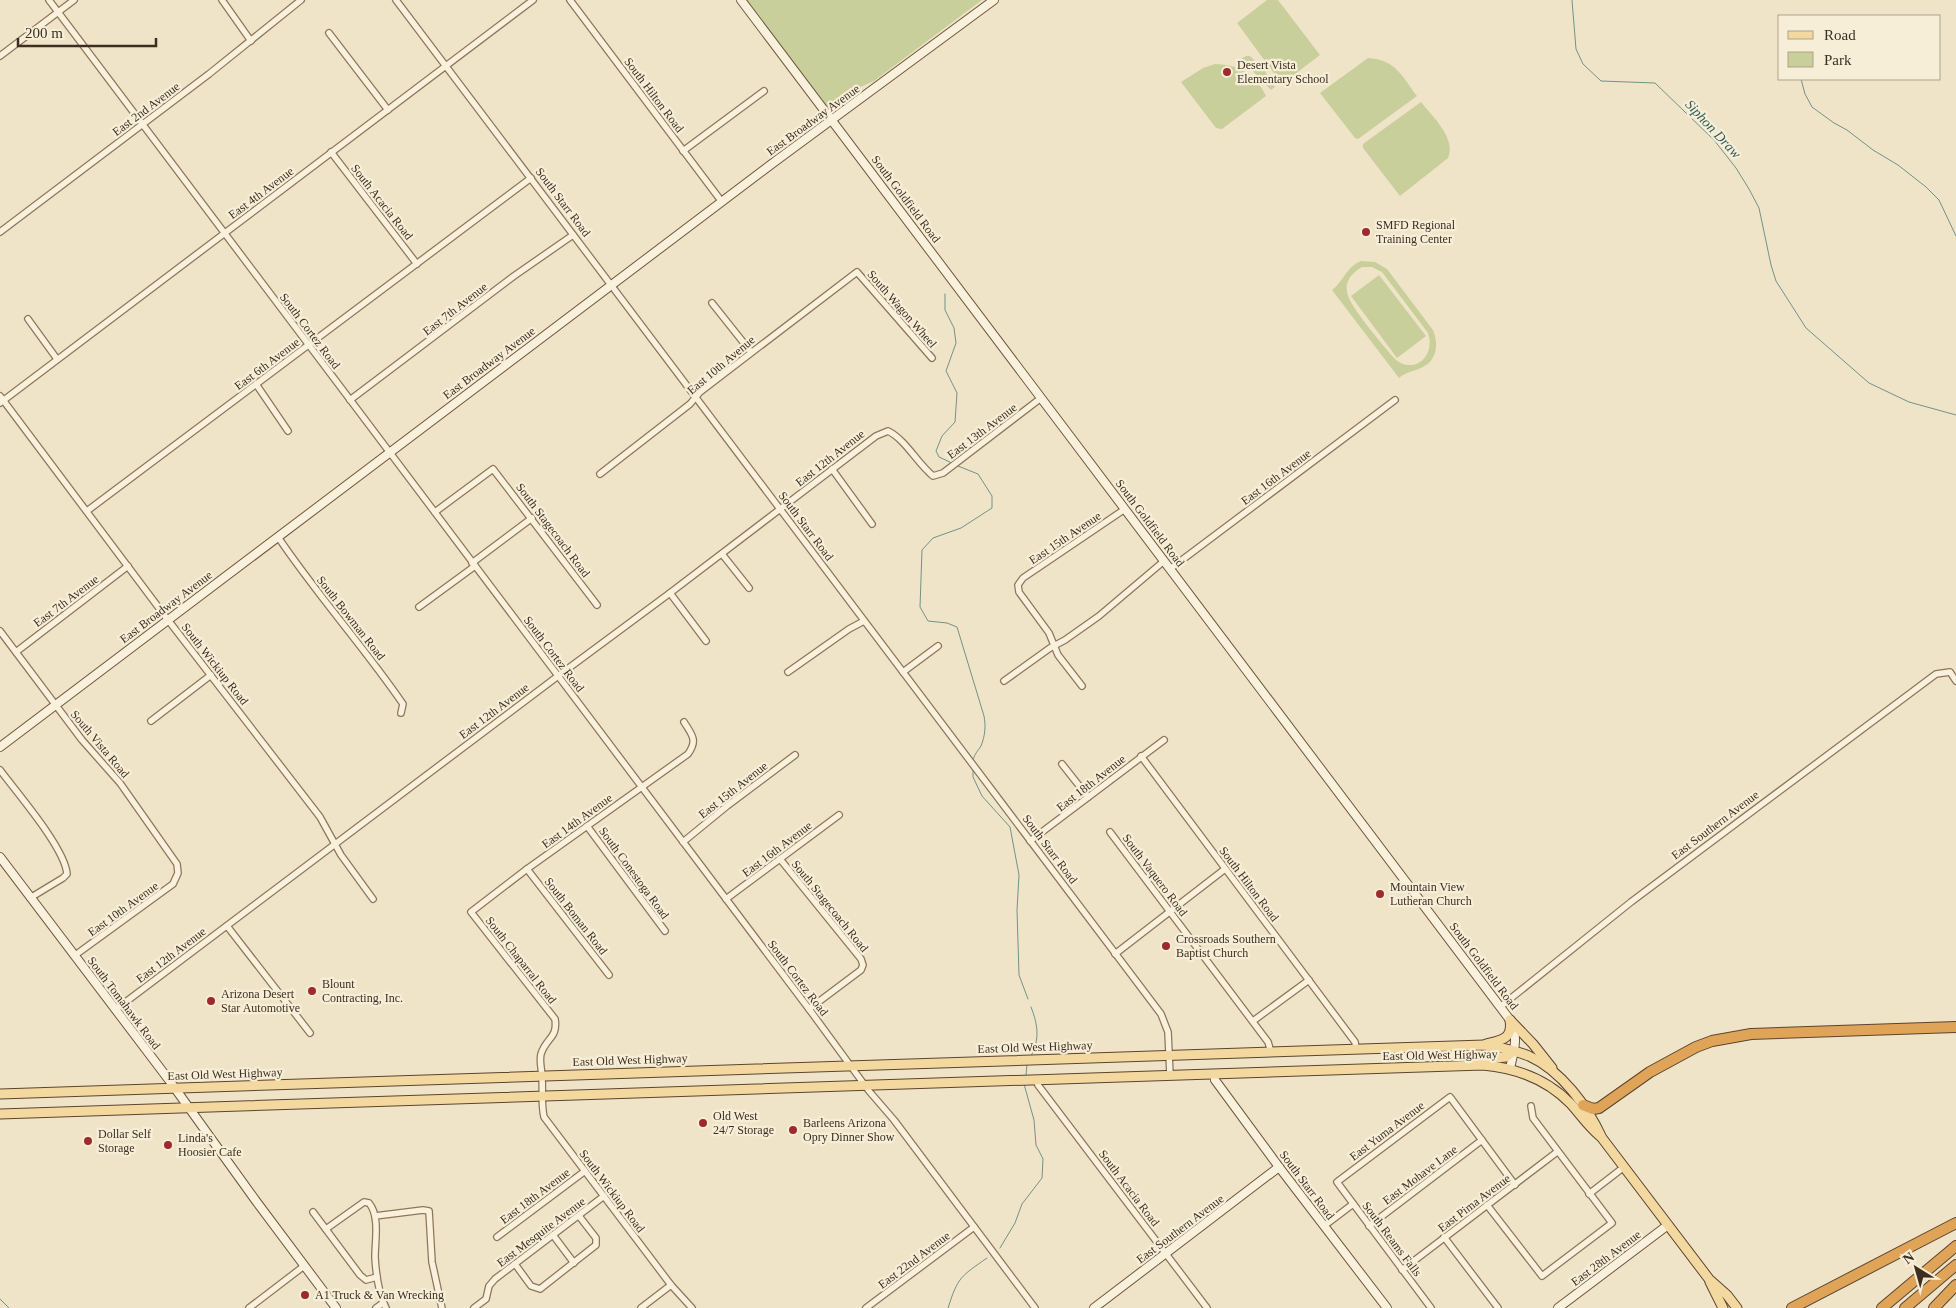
<svg xmlns="http://www.w3.org/2000/svg" width="1956" height="1308" viewBox="0 0 1956 1308" font-family="'Times New Roman',serif">
<rect width="100%" height="100%" fill="#f0e4c8"/>
<g fill="#c9cf9b" fill-rule="evenodd">
<path d="M746 0H982L874 81 856 89 831 109 826 106Z"/>
<path d="M1267 0H1278L1320 55 1282 84 1237 23Z"/>
<path d="M1246 56H1250L1264 70 1275 87 1271 90 1241 59Z"/>
<path d="M1368 58C1396 60 1401 75 1417 96L1358 139 1355 138 1320 93Z"/>
<path d="M1215 64C1240 65 1255 74 1266 96L1222 129 1216 128 1181 82 1203 68Z"/>
<path d="M1421 102C1432 116 1457 139 1448 158L1400 196 1363 148V144Z"/>
<path d="M1361 261 1375 262 1387 269 1433 330C1439 345 1437 361 1421 368 1412 372 1406 372 1399 378L1332 290C1344 281 1346 267 1361 261ZM1362 267H1372L1382 272 1428 333C1436 357 1413 376 1394 358 1383 345 1349 306 1347 292 1345 280 1352 273 1362 267Z"/>
<path d="M1379 275 1426 336 1397 358 1351 296Z"/>
</g>
<g fill="none" stroke-linecap="round" stroke-linejoin="round">
<g stroke="#6f938a" stroke-width="1">
<path d="M1572 0 1576 49 1583 64 1601 81 1655 83 1714 140 1736 168 1749 189 1759 208 1771 265 1776 281 1806 328 1869 383 1909 402 1956 415"/>
<path d="M1801 79 1805 94 1812 107 1834 123 1847 130 1873 150 1898 165 1926 187 1939 200 1956 236"/>
<path d="M945 294V310L954 328 956 343 946 371 957 393 955 422 942 436 936 451 939 457 952 463"/>
<path d="M958 466 978 474 992 496V508L961 528 933 538 922 550 920 607 928 621 947 623 957 627 984 716C986 726 985 736 981 746 978 751 974 754 973 761"/>
<path d="M973 770V777L982 796 1010 827 1019 875 1017 910 1019 975 1028 999"/>
<path d="M1031 1056C1040 1039 1038 1025 1031 1007"/>
<path d="M1026 1075 1027 1064"/>
<path d="M1000 1248 1015 1223 1022 1204 1042 1178 1043 1159 1036 1145 1034 1120 1024 1084"/>
<path d="M0 1299 9 1308"/>
<path d="M948 1308C958 1277 960 1277 987 1258"/>
</g>
<defs>
<g id="street">
<path d="M49 0 809 1009 869 1091 894 1120 1035 1308"/>
<path d="M222 0 251 41"/>
<path d="M396 0 1161 1014 1168 1032 1170 1075"/>
<path d="M570 0 722 202"/>
<path d="M329 33 388 110"/>
<path d="M0 56 74 0"/>
<path d="M683 151 764 91"/>
<path d="M331 152 417 264"/>
<path d="M0 232 209 74 301 0"/>
<path d="M712 303 751 352"/>
<path d="M28 319 57 359"/>
<path d="M256 384 288 431"/>
<path d="M0 396 168 620 320 817 341 855 373 899"/>
<path d="M350 400 514 276 573 235"/>
<path d="M0 403 533 0"/>
<path d="M832 469 872 524"/>
<path d="M600 474 690 404 700 392 857 272 932 358"/>
<path d="M87 511 531 178"/>
<path d="M435 512 493 469 597 605"/>
<path d="M278 537C317 595 364 647 403 704L401 713"/>
<path d="M722 554 749 588"/>
<path d="M472 563 532 518"/>
<path d="M1170 569 1395 400"/>
<path d="M670 593 706 641"/>
<path d="M419 607 475 566"/>
<path d="M0 631 82 740 120 783 177 864 178 873 173 884 74 956"/>
<path d="M16 652 128 566"/>
<path d="M788 672 849 629 864 621"/>
<path d="M903 672 938 646"/>
<path d="M1004 681 1050 648 1065 640 1099 616 1164 561"/>
<path d="M1082 686 1058 655 1049 633 1019 592 1018 585 1023 578 1125 509"/>
<path d="M151 721 211 675"/>
<path d="M684 722C692 735 698 740 688 754L527 869 471 912 555 1019C558 1038 546 1038 541 1054 539 1062 542 1069 542 1078 543 1091 541 1104 544 1117L671 1285 692 1308"/>
<path d="M1141 756 1355 1042 1356 1048"/>
<path d="M1062 764 1088 797"/>
<path d="M0 770C17 793 65 848 67 874L63 878 30 898"/>
<path d="M587 826 665 931"/>
<path d="M1110 832 1268 1042 1271 1052"/>
<path d="M1030 841 1164 740"/>
<path d="M683 842 727 806 795 755"/>
<path d="M780 859 861 959 863 965 861 970 809 1009"/>
<path d="M527 869 609 975"/>
<path d="M726 899 839 815"/>
<path d="M227 926 310 1033"/>
<path d="M1115 954 1225 869"/>
<path d="M1500 1007 1631 902 1936 674 1950 672 1956 681"/>
<path d="M115 1010 558 676 670 593 876 436 888 431C906 440 917 463 933 476L943 473 1041 398"/>
<path d="M1253 1021 1309 980"/>
<path d="M1036 1080 1038 1085 1207 1308"/>
<path d="M1589 1194 1624 1167"/>
<path d="M1487 1205 1542 1276 1612 1223 1533 1118 1531 1106"/>
<path d="M313 1212 360 1275 366 1280 377 1277"/>
<path d="M375 1216 423 1210 429 1211 432 1262 442 1308"/>
<path d="M1324 1226 1353 1204"/>
<path d="M1369 1226 1482 1140"/>
<path d="M326 1229 364 1202 369 1203C380 1216 375 1241 375 1257 376 1274 378 1293 386 1308"/>
<path d="M553 1235 574 1263"/>
<path d="M497 1237 585 1171"/>
<path d="M1444 1237 1498 1308"/>
<path d="M515 1264 531 1286 540 1289 596 1245V1238L579 1216"/>
<path d="M1402 1270 1557 1152"/>
<path d="M249 1308 304 1266"/>
<path d="M376 1308 383 1303"/>
<path d="M474 1308 486 1299 489 1286 495 1279 604 1196"/>
<path d="M641 1308 671 1285"/>
<path d="M866 1308 974 1227"/>
<path d="M1431 1308 1337 1182 1450 1097 1515 1185"/>
</g>
<g id="secondary">
<path d="M741 0 1510 1020C1519 1036 1514 1051 1510 1068"/>
<path d="M0 747 777 160 994 0"/>
<path d="M0 857 169 1080 256 1201 336 1308"/>
<path d="M1214 1074 1215 1080 1279 1167 1387 1308"/>
<path d="M1094 1308 1279 1167"/>
<path d="M1558 1308 1668 1225"/>
</g>
<g id="primary">
<path d="M1510 1020 1533 1044 1552 1068"/>
<path d="M1486 1044C1502 1040 1513 1039 1510 1020"/>
<path d="M1477 1060 1506 1057 1514 1051"/>
<path d="M0 1094 1484 1045C1499 1047 1514 1050 1529 1056 1562 1071 1587 1106 1602 1138L1709 1279 1727 1295 1737 1308"/>
<path d="M0 1114 1483 1065C1516 1068 1547 1079 1571 1104 1581 1115 1588 1126 1600 1136"/>
<path d="M1710 1282 1723 1308"/>
</g>
<g id="highway">
<path d="M1583 1105 1593 1109 1599 1108 1650 1072 1696 1047 1712 1041 1751 1034 1956 1027"/>
<path d="M1792 1308 1956 1223"/>
<path d="M1882 1308 1956 1246"/>
<path d="M1905 1308 1956 1265"/>
<path d="M1934 1308 1956 1285"/>
</g>
</defs>
<use href="#street" stroke="#8d765c" stroke-width="8"/>
<use href="#secondary" stroke="#6f573f" stroke-width="10"/>
<use href="#primary" stroke="#5b4430" stroke-width="11"/>
<use href="#highway" stroke="#5b4430" stroke-width="12"/>
<use href="#street" stroke="#faf1dc" stroke-width="5.5"/>
<use href="#secondary" stroke="#faf1dc" stroke-width="8"/>
<use href="#primary" stroke="#f3d9a0" stroke-width="9"/>
<use href="#highway" stroke="#e0a458" stroke-width="10"/>
</g>
<g fill="#9e2a2b" stroke="#f7eed8" stroke-width="2">
<circle cx="1227" cy="72" r="5"/>
<circle cx="1366" cy="232" r="5"/>
<circle cx="1380" cy="894" r="5"/>
<circle cx="1166" cy="946" r="5"/>
<circle cx="312" cy="991" r="5"/>
<circle cx="211" cy="1001" r="5"/>
<circle cx="703" cy="1123" r="5"/>
<circle cx="793" cy="1130" r="5"/>
<circle cx="88" cy="1141" r="5"/>
<circle cx="168" cy="1145" r="5"/>
<circle cx="305" cy="1295" r="5"/>
</g>
<g text-anchor="middle" dominant-baseline="central" stroke-width="4.5" stroke-linejoin="round" paint-order="stroke">
<g font-size="12" fill="#3d2e20" stroke="#f7eed8" text-anchor="start">
<text x="1237" y="65">Desert Vista<tspan x="1237" dy="14">Elementary School</tspan></text>
<text x="1376" y="225">SMFD Regional<tspan x="1376" dy="14">Training Center</tspan></text>
<text x="1390" y="887">Mountain View<tspan x="1390" dy="14">Lutheran Church</tspan></text>
<text x="1176" y="939">Crossroads Southern<tspan x="1176" dy="14">Baptist Church</tspan></text>
<text x="322" y="984">Blount<tspan x="322" dy="14">Contracting, Inc.</tspan></text>
<text x="221" y="994">Arizona Desert<tspan x="221" dy="14">Star Automotive</tspan></text>
<text x="713" y="1116">Old West<tspan x="713" dy="14">24/7 Storage</tspan></text>
<text x="803" y="1123">Barleens Arizona<tspan x="803" dy="14">Opry Dinner Show</tspan></text>
<text x="98" y="1134">Dollar Self<tspan x="98" dy="14">Storage</tspan></text>
<text x="178" y="1138">Linda's<tspan x="178" dy="14">Hoosier Cafe</tspan></text>
<text x="315" y="1295">A1 Truck &amp; Van Wrecking</text>
</g>
<g font-size="12" fill="#3d2e20" stroke="#f7eed8">
<text transform="translate(654 95) rotate(53)">South Hilton Road</text>
<text transform="translate(146 109) rotate(-37)">East 2nd Avenue</text>
<text transform="translate(813 120) rotate(-36)">East Broadway Avenue</text>
<text transform="translate(261 193) rotate(-37)">East 4th Avenue</text>
<text transform="translate(906 199) rotate(53)">South Goldfield Road</text>
<text transform="translate(382 202) rotate(52)">South Acacia Road</text>
<text transform="translate(563 202) rotate(53)">South Starr Road</text>
<text transform="translate(455 309) rotate(-38)">East 7th Avenue</text>
<text transform="translate(902 309) rotate(49)">South Wagon Wheel</text>
<text transform="translate(310 331) rotate(53)">South Cortez Road</text>
<text transform="translate(489 363) rotate(-37)">East Broadway Avenue</text>
<text transform="translate(267 364) rotate(-37)">East 6th Avenue</text>
<text transform="translate(721 365) rotate(-40)">East 10th Avenue</text>
<text transform="translate(982 431) rotate(-37)">East 13th Avenue</text>
<text transform="translate(830 458) rotate(-38)">East 12th Avenue</text>
<text transform="translate(1276 477) rotate(-37)">East 16th Avenue</text>
<text transform="translate(1150 523) rotate(53)">South Goldfield Road</text>
<text transform="translate(806 526) rotate(53)">South Starr Road</text>
<text transform="translate(553 530) rotate(53)">South Stagecoach Road</text>
<text transform="translate(1065 538) rotate(-34)">East 15th Avenue</text>
<text transform="translate(66 601) rotate(-37)">East 7th Avenue</text>
<text transform="translate(166 607) rotate(-37)">East Broadway Avenue</text>
<text transform="translate(351 618) rotate(52)">South Bowman Road</text>
<text transform="translate(554 654) rotate(53)">South Cortez Road</text>
<text transform="translate(215 664) rotate(52)">South Wickiup Road</text>
<text transform="translate(494 711) rotate(-37)">East 12th Avenue</text>
<text transform="translate(100 744) rotate(50)">South Vista Road</text>
<text transform="translate(1091 783) rotate(-38)">East 18th Avenue</text>
<text transform="translate(733 790) rotate(-38)">East 15th Avenue</text>
<text transform="translate(577 821) rotate(-36)">East 14th Avenue</text>
<text transform="translate(1715 825) rotate(-37)">East Southern Avenue</text>
<text transform="translate(777 849) rotate(-37)">East 16th Avenue</text>
<text transform="translate(1050 849) rotate(53)">South Starr Road</text>
<text transform="translate(634 873) rotate(54)">South Conestoga Road</text>
<text transform="translate(1155 875) rotate(53)">South Vaquero Road</text>
<text transform="translate(1249 884) rotate(53)">South Hilton Road</text>
<text transform="translate(830 906) rotate(51)">South Stagecoach Road</text>
<text transform="translate(123 909) rotate(-36)">East 10th Avenue</text>
<text transform="translate(576 916) rotate(52)">South Boman Road</text>
<text transform="translate(171 955) rotate(-37)">East 12th Avenue</text>
<text transform="translate(521 960) rotate(52)">South Chaparral Road</text>
<text transform="translate(1484 966) rotate(53)">South Goldfield Road</text>
<text transform="translate(798 978) rotate(53)">South Cortez Road</text>
<text transform="translate(124 1003) rotate(53)">South Tomahawk Road</text>
<text transform="translate(1035 1047) rotate(-2)">East Old West Highway</text>
<text transform="translate(1440 1055) rotate(-1)">East Old West Highway</text>
<text transform="translate(630 1060) rotate(-2)">East Old West Highway</text>
<text transform="translate(225 1074) rotate(-2)">East Old West Highway</text>
<text transform="translate(1387 1131) rotate(-37)">East Yuma Avenue</text>
<text transform="translate(1420 1175) rotate(-37)">East Mohave Lane</text>
<text transform="translate(1307 1185) rotate(53)">South Starr Road</text>
<text transform="translate(1129 1188) rotate(53)">South Acacia Road</text>
<text transform="translate(612 1191) rotate(53)">South Wickiup Road</text>
<text transform="translate(535 1196) rotate(-37)">East 18th Avenue</text>
<text transform="translate(1474 1203) rotate(-37)">East Pima Avenue</text>
<text transform="translate(1180 1229) rotate(-37)">East Southern Avenue</text>
<text transform="translate(541 1232) rotate(-37)">East Mesquite Avenue</text>
<text transform="translate(1392 1239) rotate(53)">South Reams Falls</text>
<text transform="translate(1606 1258) rotate(-37)">East 28th Avenue</text>
<text transform="translate(914 1260) rotate(-37)">East 22nd Avenue</text>
</g>
<g font-size="14" font-style="italic" fill="#2f5d5a" stroke="#f7eed8">
<text transform="translate(1713 129) rotate(47)">Siphon Draw</text>
</g>
</g>
<rect x="1778" y="15" width="162" height="65" fill="#f7eed8" stroke="#ada18e"/>
<rect x="1788" y="31" width="25" height="8" fill="#f3d9a0" stroke="#ada18e"/>
<text x="1824" y="40" font-size="15" fill="#3d2e20">Road</text>
<rect x="1788" y="52" width="25" height="15" fill="#c9cf9b" stroke="#ada18e"/>
<text x="1824" y="65" font-size="15" fill="#3d2e20">Park</text>
<g transform="translate(1916 1268) rotate(323)" stroke="#f7eed8" stroke-width="4" paint-order="stroke">
<path d="M0-4L9 19L0 12L-9 19Z" fill="#3d2e20"/>
<text y="-8" font-size="14" font-weight="bold" text-anchor="middle" fill="#3d2e20">N</text>
</g>
<path d="M18 38v8h138v-8" fill="none" stroke="#3d2e20" stroke-width="2.5"/>
<text x="25" y="38" font-size="15" fill="#3d2e20" stroke="#f7eed8" stroke-width="4" paint-order="stroke">200 m</text>
</svg>
